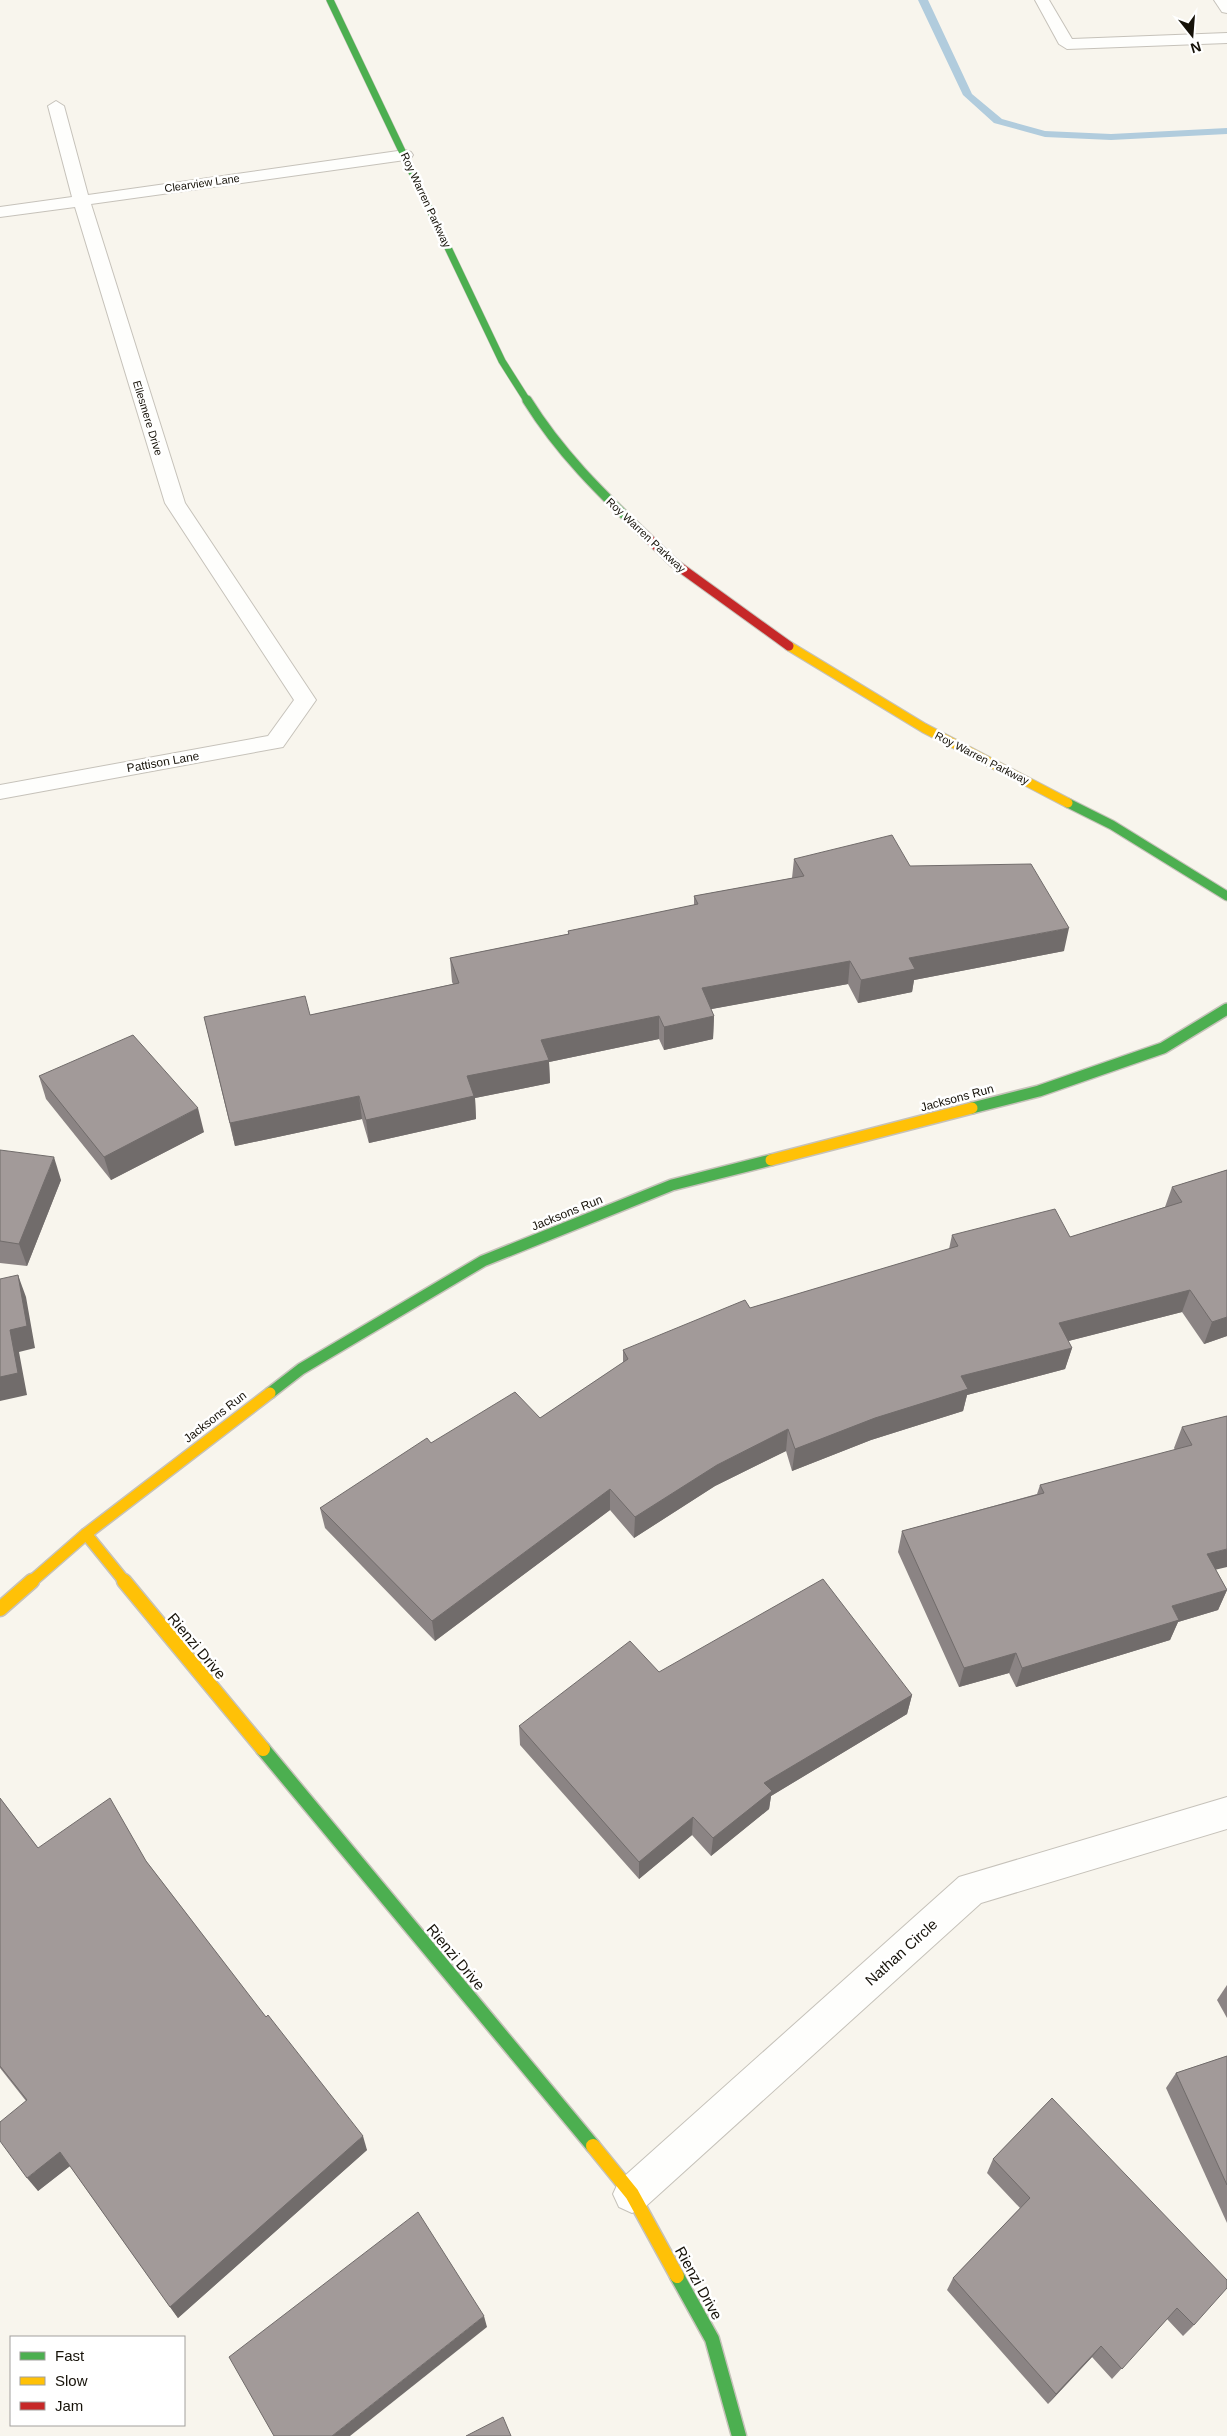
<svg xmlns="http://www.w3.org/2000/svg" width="1227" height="2436" viewBox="0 0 1227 2436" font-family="Arial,sans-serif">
<rect width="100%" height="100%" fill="#f8f5ed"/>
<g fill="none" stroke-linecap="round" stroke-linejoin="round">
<path fill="#b1ccdd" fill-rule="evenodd" d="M918 0H928L972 94 1002 119 1045 131 1111 134 1227 128V134L1111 140 1045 137 994 123 963 95Z"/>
<defs>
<g id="lane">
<path d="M1035 0H1049L1072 39 1227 33V43L1067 49 1059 44Z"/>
<path d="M1214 0H1227V13L1222 12Z"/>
</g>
<g id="street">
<path d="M56 101 64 106 88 195 405 150 411 152 413 155 411 158 405 160 91 204 185 503 316 700 283 747 0 799V785L268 736 294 700 165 503 75 207 0 217V207L72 197 48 106Z"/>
<path d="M1227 1797V1829L981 1903 645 2207 632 2213 619 2207 613 2194 619 2181 959 1877Z"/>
</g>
<path id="fast-far3" d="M330 0 502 361 528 402"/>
<g id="fast-far2">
<path d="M527 400C560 453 600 492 645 535"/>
<path d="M1068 803 1112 825 1227 896"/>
</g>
<g id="fast-far1">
<path d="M972 1108 1039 1091 1163 1048 1227 1009"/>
<path d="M270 1393 301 1369 483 1261 672 1185 771 1160"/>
</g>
<g id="fast">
<path d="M263 1749 593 2146"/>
<path d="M677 2276 712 2339 739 2436"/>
</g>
<path id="slow-far2" d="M789 646 924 728 1068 803"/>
<g id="slow-far1">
<path d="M771 1160 972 1108"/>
<path d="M86 1534 125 1582"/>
<path d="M31 1582 86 1534 270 1393"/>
</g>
<g id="slow">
<path d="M124 1581 263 1749"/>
<path d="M0 1609 32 1581"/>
<path d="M593 2146 632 2194 677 2276"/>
</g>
<path id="jam" d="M645 535 674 563 789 646"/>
</defs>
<use href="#lane" stroke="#c6c2ba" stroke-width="2"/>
<use href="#street" stroke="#c6c2ba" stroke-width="2"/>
<use href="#fast-far3" stroke="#c6c2ba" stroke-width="8"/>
<use href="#fast-far2" stroke="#c6c2ba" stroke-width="11"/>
<use href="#fast-far1" stroke="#c6c2ba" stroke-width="14"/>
<use href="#fast" stroke="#c6c2ba" stroke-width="17"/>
<use href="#slow-far2" stroke="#c6c2ba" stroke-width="11"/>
<use href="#slow-far1" stroke="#c6c2ba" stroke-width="14"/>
<use href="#slow" stroke="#c6c2ba" stroke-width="17"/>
<use href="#jam" stroke="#c6c2ba" stroke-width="11"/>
<use href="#lane" fill="#fefefc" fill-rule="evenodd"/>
<use href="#street" fill="#fefefc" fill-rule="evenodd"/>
<use href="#fast-far3" stroke="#4caf50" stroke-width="7"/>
<use href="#fast-far2" stroke="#4caf50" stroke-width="9"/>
<use href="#fast-far1" stroke="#4caf50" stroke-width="11"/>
<use href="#fast" stroke="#4caf50" stroke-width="14"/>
<use href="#slow-far2" stroke="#ffc107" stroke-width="9"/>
<use href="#slow-far1" stroke="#ffc107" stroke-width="11"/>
<use href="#slow" stroke="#ffc107" stroke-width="14"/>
<use href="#jam" stroke="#c62828" stroke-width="9"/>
</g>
<g fill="#8b8484">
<path d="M794 859 910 866 1064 951 914 980 912 992 858 1003 848 984 711 1009 714 1016 713 1039 664 1050 659 1039 549 1062 550 1083 475 1098 476 1119 369 1143 362 1119 235 1146 204 1017 310 1015 453 984 452 982 450 958 568 934V931L694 905V896L792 878Z"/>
<path d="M39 1076 204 1132 111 1180 46 1099Z"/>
<path d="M0 1150 61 1180 27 1266 0 1263Z"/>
<path d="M1227 1170V1336L1204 1344 1182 1312 1068 1341 1072 1348 1065 1369 967 1395 963 1411 871 1440 792 1471 786 1451 715 1486 634 1538 610 1510 435 1641 325 1528 320 1508 431 1443 540 1418 623 1363V1350L750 1308 949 1249 952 1235 1070 1237 1165 1207 1172 1187Z"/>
<path d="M1227 1416 1216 1570 1227 1590 1218 1610 1178 1622 1170 1640 1016 1687 1009 1673 959 1687 898 1552 902 1531 1037 1494 1040 1485 1175 1450 1174 1448 1182 1427Z"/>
<path d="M659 1672 912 1695 907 1714 771 1796 769 1809 711 1856 692 1835 639 1879 520 1745 519 1726Z"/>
<path d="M0 1798 38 1848 146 1861 367 2150 178 2318 70 2166 38 2191 26 2101 0 2068Z"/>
<path d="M1227 1985V2018L1217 2000Z"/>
<path d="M1227 2056V2223L1166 2088 1176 2073Z"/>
<path d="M1052 2098 1194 2325 1183 2336 1167 2319 1112 2379 1092 2357 1048 2404 947 2290 953 2278 1020 2208 987 2173 993 2159Z"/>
</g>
<g fill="#716c6b">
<path d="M1069 928 1064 951 914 980 912 992 858 1003 861 980 909 958Z"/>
<path d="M850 961 848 984 701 1011 702 988Z"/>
<path d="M659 1016V1039L549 1062 550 1083 475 1098 476 1119 369 1143 366 1120 467 1076 541 1040Z"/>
<path d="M714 1016 713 1039 664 1050V1027Z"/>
<path d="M359 1096 362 1119 235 1146 230 1123Z"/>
<path d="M198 1108 204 1132 111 1180 104 1157Z"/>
<path d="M54 1157 61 1180 27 1266 19 1244Z"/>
<path d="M18 1275 26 1297 35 1348 19 1352 27 1395 0 1401V1377Z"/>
<path d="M1190 1290 1182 1312 1053 1345 1059 1323Z"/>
<path d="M1227 1317V1336L1204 1344 1212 1322Z"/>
<path d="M1072 1348 1065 1369 967 1395 963 1411 871 1440 792 1471 795 1449 961 1376Z"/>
<path d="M788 1429 786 1451 715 1486 634 1538 635 1517 717 1465Z"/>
<path d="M610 1489V1510L435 1641 432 1621Z"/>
<path d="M1227 1549V1567L1198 1574 1207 1554Z"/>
<path d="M1227 1590 1218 1610 1178 1622 1170 1640 1016 1687 1022 1668 1172 1606Z"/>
<path d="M1016 1653 1009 1673 959 1687 964 1668Z"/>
<path d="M912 1695 907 1714 771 1796 769 1809 711 1856 713 1838 764 1783Z"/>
<path d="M693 1817 692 1835 639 1879V1862Z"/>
<path d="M363 2136 367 2150 178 2318 170 2307Z"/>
<path d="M60 2152 70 2166 38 2191 27 2178Z"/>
<path d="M484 2316 487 2327 350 2436H332Z"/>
<path d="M1101 2346 1092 2357 1048 2404 1056 2394Z"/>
</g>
<g fill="#a29a99" stroke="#716c6b">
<path d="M892 835 910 866 1031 864 1069 928 909 958 915 969 861 980 850 961 702 988 714 1016 664 1027 659 1016 541 1040 549 1060 467 1076 474 1096 366 1120 359 1096 230 1123 204 1017 305 996 310 1015 459 983 450 958 569 934 568 931 698 904 694 896 804 876 794 859Z"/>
<path d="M133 1035 198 1108 104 1157 39 1076Z"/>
<path d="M0 1150 54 1157 19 1244 0 1241Z"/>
<path d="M1227 1170V1317L1212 1322 1190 1290 1059 1323 1072 1348 961 1376 968 1389 875 1418 795 1449 788 1429 717 1465 635 1517 610 1489 432 1621 320 1508 427 1438 431 1443 515 1392 540 1418 628 1359 623 1350 745 1300 750 1308 958 1246 952 1235 1055 1209 1070 1237 1182 1202 1172 1187Z"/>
<path d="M18 1275 27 1326 10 1330 18 1373 0 1377V1279Z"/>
<path d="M1227 1416V1549L1207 1554 1227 1590 1172 1606 1179 1620 1022 1668 1016 1653 964 1668 902 1531 1044 1493 1040 1485 1192 1445 1182 1427Z"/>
<path d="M823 1579 912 1695 764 1783 772 1791 713 1838 693 1817 639 1862 519 1726 630 1641 659 1672Z"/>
<path d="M0 1798 38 1848 110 1798 146 1861 266 2017 268 2015 363 2136 170 2307 60 2152 27 2178 0 2141V2122L27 2100 0 2066Z"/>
<path d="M1227 2056V2185L1176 2073Z"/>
<path d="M1052 2098 1227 2280V2288L1194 2325 1177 2308 1122 2369 1101 2346 1056 2394 953 2278 1030 2198 993 2159Z"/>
<path d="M418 2212 484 2316 332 2436H274L229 2357Z"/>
<path d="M503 2417 511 2436H466Z"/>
</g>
<g text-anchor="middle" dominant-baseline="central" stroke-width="5" stroke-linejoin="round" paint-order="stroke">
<g font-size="11" fill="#161209" stroke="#fff">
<text transform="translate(202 183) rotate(-8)">Clearview Lane</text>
<text transform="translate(426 200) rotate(65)">Roy Warren Parkway</text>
<text transform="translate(148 418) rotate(73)">Ellesmere Drive</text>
<text transform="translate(646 535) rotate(43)">Roy Warren Parkway</text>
<text transform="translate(982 758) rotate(27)">Roy Warren Parkway</text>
</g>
<g font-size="12" fill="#161209" stroke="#fff">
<text transform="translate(163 762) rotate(-10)">Pattison Lane</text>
<text transform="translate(957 1098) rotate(-15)">Jacksons Run</text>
<text transform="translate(567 1213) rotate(-22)">Jacksons Run</text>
<text transform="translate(215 1417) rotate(-38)">Jacksons Run</text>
</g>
<g font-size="15" fill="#161209" stroke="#fff">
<text transform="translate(197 1646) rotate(50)">Rienzi Drive</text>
<text transform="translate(901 1952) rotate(-42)">Nathan Circle</text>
<text transform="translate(456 1957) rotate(50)">Rienzi Drive</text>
<text transform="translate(699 2283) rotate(61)">Rienzi Drive</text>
</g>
</g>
<rect x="10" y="2336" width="175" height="90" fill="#ffffff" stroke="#a2a09d"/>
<rect x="20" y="2352" width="25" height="8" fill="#4caf50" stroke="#a2a09d"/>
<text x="55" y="2361" font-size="15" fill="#161209">Fast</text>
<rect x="20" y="2377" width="25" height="8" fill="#ffc107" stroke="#a2a09d"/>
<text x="55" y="2386" font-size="15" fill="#161209">Slow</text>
<rect x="20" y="2402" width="25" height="8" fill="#c62828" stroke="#a2a09d"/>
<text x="55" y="2411" font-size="15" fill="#161209">Jam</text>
<g transform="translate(1192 35) rotate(163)" stroke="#ffffff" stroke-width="4" paint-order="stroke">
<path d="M0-4L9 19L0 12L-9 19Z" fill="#161209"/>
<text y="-8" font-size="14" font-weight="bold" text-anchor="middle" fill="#161209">N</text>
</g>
</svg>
